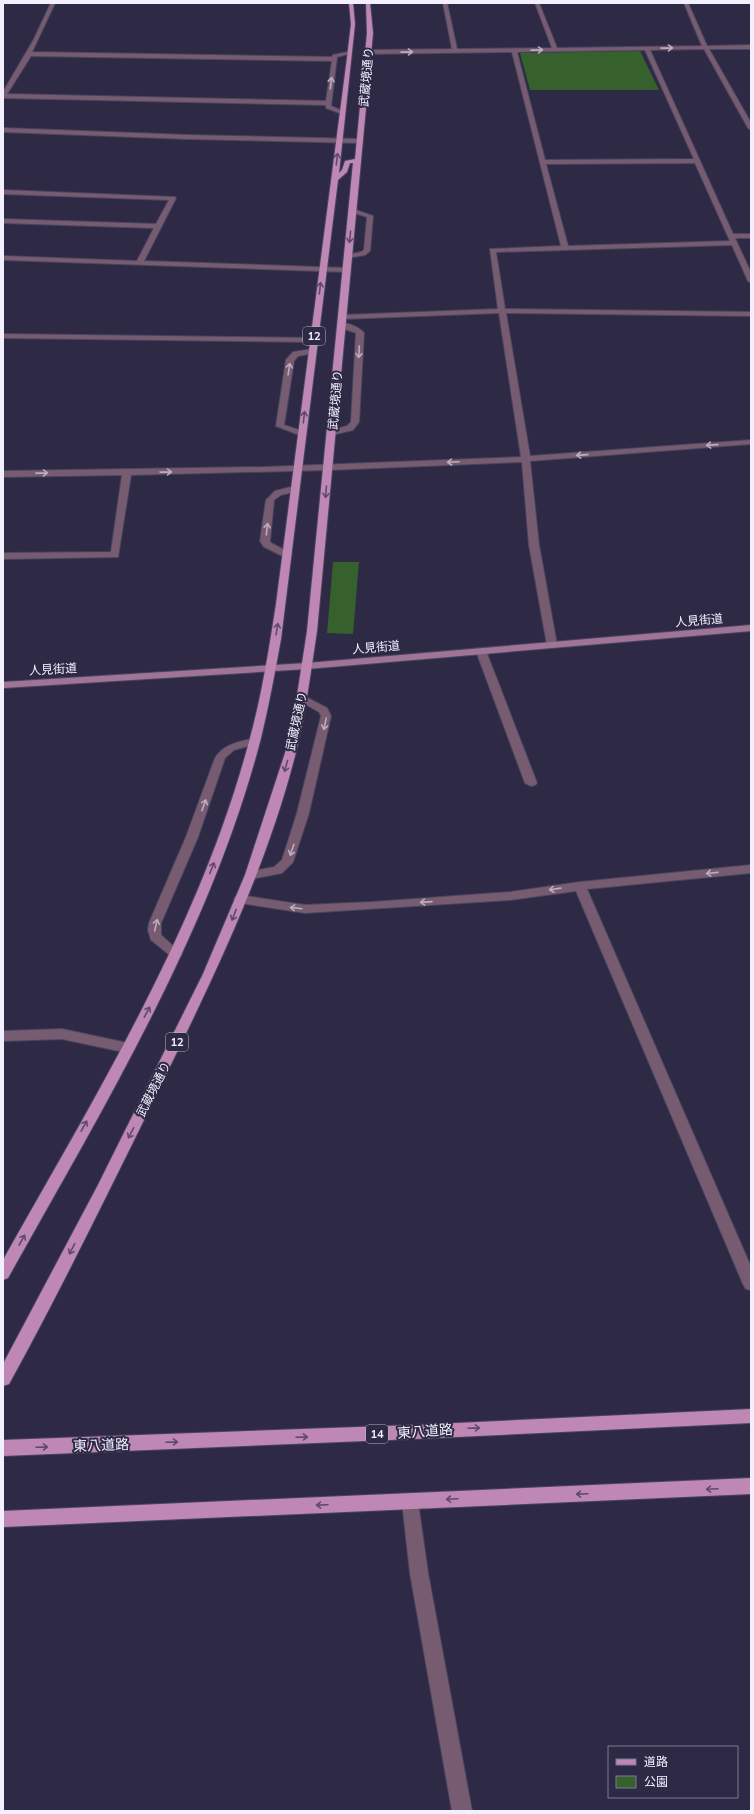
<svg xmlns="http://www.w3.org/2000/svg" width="754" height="1814" viewBox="0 0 754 1814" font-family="Mulish,'Noto Sans JP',sans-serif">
<rect width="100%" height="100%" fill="#2e2a45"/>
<g fill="#36602c">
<path d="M640 51 659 90H530L520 53Z"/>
<path d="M333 562H359L353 634 327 633Z"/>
</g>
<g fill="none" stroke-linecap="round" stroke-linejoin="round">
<defs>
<g id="street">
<path d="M51 3H55L32 52 332 57 333 55 352 51V53L337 57 331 106 345 112 342 114 326 108V105L3 98V92L34 39ZM31 56 332 61 326 101 7 94Z"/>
<path d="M443 3H447L457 49 552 48 535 3H539L557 48 702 46 684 3H688L707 46 751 45V49H709L751 123V130L748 128 704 49 650 50 733 234H751V238H735L751 273V283L748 281 732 245 496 252 505 309 751 312V316L506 313 530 456 751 440V444L530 461 539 545 557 645 552 648 547 645 529 545 522 462 330 470 131 475 118 557 3 559V553L111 552 122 475 3 477V471L264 467 521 457 499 313 343 319 339 317 343 315 498 309 490 249 561 246 512 52 368 54 365 52 368 50 452 49ZM645 50 694 159 545 160 517 52ZM695 163 730 241 568 246 546 164Z"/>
<path d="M3 128 188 135 360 139 363 141 360 143 188 139 3 132Z"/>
<path d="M3 190 175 197 176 198 144 261 347 268 350 270 347 272 3 260V256L137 261 154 228 3 223V219L156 224 169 200 3 194Z"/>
<path d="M353 209 373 216 370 251 365 255 348 258 346 257V255L361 252 364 250 367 217 351 212V210Z"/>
<path d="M339 323C347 322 359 327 364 333L359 422 353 430 332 435 328 433 329 431 347 426 351 422 356 333 339 327Z"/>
<path d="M3 334 314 338 318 340 314 342 3 338Z"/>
<path d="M312 349H315V353L298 356 294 361 284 425 305 432V436H302L276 426 286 360 293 352Z"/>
<path d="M295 486 298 487V491L281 495 274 500 270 541 271 543 290 553 292 555 287 558 264 547 260 541 266 500 275 491Z"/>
<path d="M481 648 486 651 537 783 535 785 531 786 525 783 476 651Z"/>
<path d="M302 695 327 708 331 716 309 813 293 862 282 873 251 879 247 878 245 875 247 872 274 867 282 860 297 813 321 716 319 712 298 700 297 698 298 696Z"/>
<path d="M255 738 259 739 260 741 259 743 234 750 225 758 198 837 161 923V935L182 954 180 957 176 958 172 957 151 940 148 930 149 923 186 837 215 758C225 743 239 742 255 738Z"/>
<path d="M751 865V873L587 889 751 1267V1290L746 1289 743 1284 576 891 510 900 305 913 240 903 236 902 234 899 236 896 240 895 305 905 372 902 510 892 580 882Z"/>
<path d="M62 1029 128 1043 133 1045 135 1048 133 1051 128 1053 62 1039 3 1041V1031Z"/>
<path d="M410 1494 416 1496 418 1502 428 1573 472 1811H452L410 1573 402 1502 404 1496Z"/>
</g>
<path id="secondary" d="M751 625V631L307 669 3 688V682L307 663Z"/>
<g id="primary">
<path d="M349 3H353L355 24 339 173 342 170 345 161 355 159 367 33 366 3H370L373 33 317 631C311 670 306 710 297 748 264 881 201 1002 142 1124 99 1211 56 1299 9 1384L3 1386V1364L98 1185 203 974 245 875 286 750 294 715 307 631 353 163H350L347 172 338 180 281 639C275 672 269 705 261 738 211 931 104 1106 8 1278L3 1280V1260C97 1093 201 925 250 738 262 694 269 649 276 604L347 58 351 24Z"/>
<path d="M751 1409V1423L414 1439 3 1456V1440L414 1425Z"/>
<path d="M751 1478V1494L3 1527V1511Z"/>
</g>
</defs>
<use href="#street" stroke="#49465f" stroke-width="2"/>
<use href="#secondary" stroke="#49465f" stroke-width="2"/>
<use href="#primary" stroke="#49465f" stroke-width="2"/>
<use href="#street" fill="#775c71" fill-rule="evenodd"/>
<use href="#secondary" fill="#9f7497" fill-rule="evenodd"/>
<use href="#primary" fill="#be87b4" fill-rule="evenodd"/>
</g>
<defs><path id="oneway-shaft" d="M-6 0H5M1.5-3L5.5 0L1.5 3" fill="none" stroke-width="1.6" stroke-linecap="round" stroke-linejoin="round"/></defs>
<g stroke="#bbadbf">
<use href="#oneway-shaft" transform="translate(667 48) rotate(-1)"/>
<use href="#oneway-shaft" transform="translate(537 50) rotate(-1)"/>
<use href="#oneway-shaft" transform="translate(407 52) rotate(-1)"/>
<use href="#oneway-shaft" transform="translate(331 83) rotate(-83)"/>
<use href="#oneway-shaft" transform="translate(359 352) rotate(93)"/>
<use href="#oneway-shaft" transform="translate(289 369) rotate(-81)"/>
<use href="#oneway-shaft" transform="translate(712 445) rotate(176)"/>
<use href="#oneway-shaft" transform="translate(582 455) rotate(176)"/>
<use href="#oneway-shaft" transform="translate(453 462) rotate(177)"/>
<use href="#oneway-shaft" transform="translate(166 472) rotate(-1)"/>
<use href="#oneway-shaft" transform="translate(42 473) rotate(-1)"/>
<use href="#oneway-shaft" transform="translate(267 529) rotate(-83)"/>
<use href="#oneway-shaft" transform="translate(325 724) rotate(102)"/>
<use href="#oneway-shaft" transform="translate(204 805) rotate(-70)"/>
<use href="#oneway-shaft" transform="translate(292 850) rotate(108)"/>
<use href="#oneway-shaft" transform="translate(712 873) rotate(174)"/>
<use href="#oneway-shaft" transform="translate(555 889) rotate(172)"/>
<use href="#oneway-shaft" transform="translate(426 902) rotate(176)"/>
<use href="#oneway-shaft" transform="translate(296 908) rotate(-173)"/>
<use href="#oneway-shaft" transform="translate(156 925) rotate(-77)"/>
</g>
<g stroke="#604b6c">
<use href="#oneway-shaft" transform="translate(337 159) rotate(-83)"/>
<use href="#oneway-shaft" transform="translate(350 237) rotate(96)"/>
<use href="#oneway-shaft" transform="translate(320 288) rotate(-83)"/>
<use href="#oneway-shaft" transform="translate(304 417) rotate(-83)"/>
<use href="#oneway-shaft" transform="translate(326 492) rotate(94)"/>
<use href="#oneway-shaft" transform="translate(277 629) rotate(-81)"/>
<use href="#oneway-shaft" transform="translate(286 766) rotate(106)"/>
<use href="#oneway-shaft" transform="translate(212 868) rotate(-68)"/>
<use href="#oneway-shaft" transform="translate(234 915) rotate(111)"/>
<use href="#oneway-shaft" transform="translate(147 1012) rotate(-62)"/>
<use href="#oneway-shaft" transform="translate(84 1126) rotate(-61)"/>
<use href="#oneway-shaft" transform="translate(131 1133) rotate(117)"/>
<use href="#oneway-shaft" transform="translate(22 1240) rotate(-61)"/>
<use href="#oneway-shaft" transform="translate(72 1249) rotate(117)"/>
<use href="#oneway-shaft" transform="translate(474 1428) rotate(-2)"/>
<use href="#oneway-shaft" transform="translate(302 1437) rotate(-2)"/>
<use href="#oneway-shaft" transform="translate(172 1442) rotate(-2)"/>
<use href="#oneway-shaft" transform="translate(42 1447) rotate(-2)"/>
<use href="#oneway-shaft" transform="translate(712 1489) rotate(177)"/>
<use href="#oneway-shaft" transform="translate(582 1494) rotate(178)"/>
<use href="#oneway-shaft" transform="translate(452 1499) rotate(177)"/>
<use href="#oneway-shaft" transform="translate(322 1505) rotate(178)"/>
</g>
<g text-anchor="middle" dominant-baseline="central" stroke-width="4" stroke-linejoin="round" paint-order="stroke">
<g fill="#2e2a45" stroke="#b7b5c7" stroke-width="1">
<rect x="303" y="327" width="22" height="18" rx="3"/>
<rect x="166" y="1033" width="22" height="18" rx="3"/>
<rect x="366" y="1425" width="22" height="18" rx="3"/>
</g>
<g font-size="11" font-weight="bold" fill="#f2f0ff">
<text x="314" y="336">12</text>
<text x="177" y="1042">12</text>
<text x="377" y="1434">14</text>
</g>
<g font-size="12" fill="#f2f0ff" stroke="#2e2a45">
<text transform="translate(366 77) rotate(-85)">武蔵境通り</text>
<text transform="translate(335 400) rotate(-85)">武蔵境通り</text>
<text transform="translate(699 620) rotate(-5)">人見街道</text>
<text transform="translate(376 647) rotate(-5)">人見街道</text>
<text transform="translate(53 669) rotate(-3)">人見街道</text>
<text transform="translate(296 721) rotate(-78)">武蔵境通り</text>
<text transform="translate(153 1089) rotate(-63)">武蔵境通り</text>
</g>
<g font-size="14" fill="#f2f0ff" stroke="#2e2a45">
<text transform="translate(425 1431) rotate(-4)">東八道路</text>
<text transform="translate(101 1445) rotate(-2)">東八道路</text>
</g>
</g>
<rect width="754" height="1814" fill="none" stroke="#f2f0ff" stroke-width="8"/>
<rect x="608" y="1746" width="130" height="52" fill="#2e2a45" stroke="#7c798f"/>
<rect x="616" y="1759" width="20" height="6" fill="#be87b4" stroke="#7c798f"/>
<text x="644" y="1766" font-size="12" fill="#f2f0ff">道路</text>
<rect x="616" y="1776" width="20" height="12" fill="#36602c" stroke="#7c798f"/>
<text x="644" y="1786" font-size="12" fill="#f2f0ff">公園</text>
</svg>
